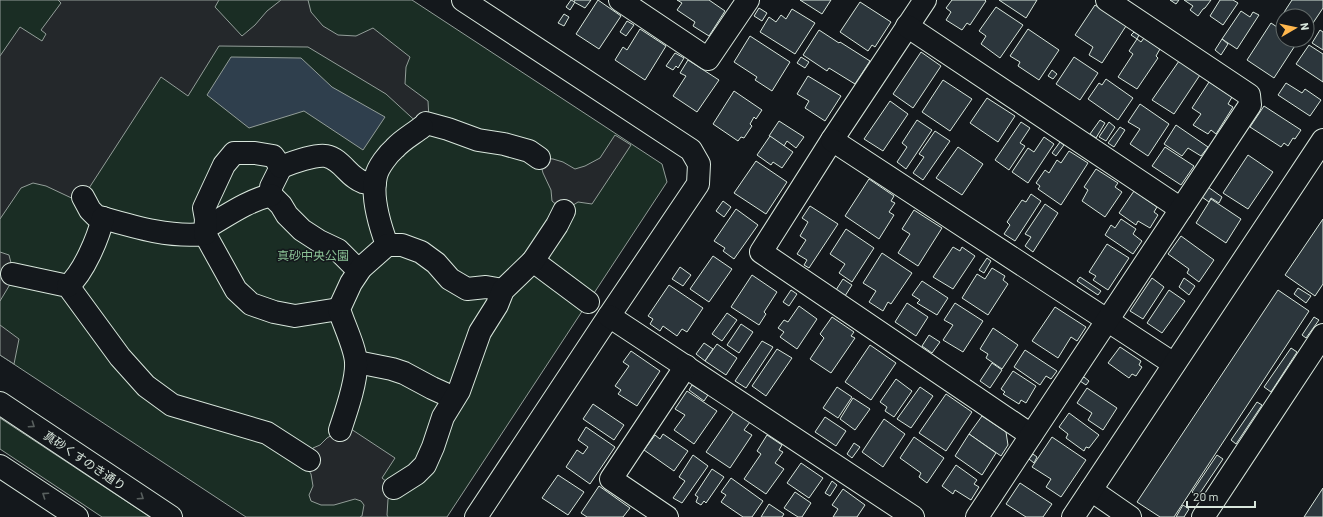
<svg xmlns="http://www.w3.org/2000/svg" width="1323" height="517" viewBox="0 0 1323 517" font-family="Barlow,'Noto Sans JP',sans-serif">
<rect width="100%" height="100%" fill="#14181c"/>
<g fill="#1a2d24" stroke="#939e99">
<path d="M0 0H412L662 164 667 182 447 517H246L0 355Z"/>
<path d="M0 418 150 517H102L0 449Z"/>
</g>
<g fill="#24282b" stroke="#939e99">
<path d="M58 0H219L215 7 242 36 255 25 267 11 281 0H308L311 12 323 26 338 35 356 36 373 28 410 57 406 67 405 84 428 101 429 119 422 127 386 94 308 47 219 46 188 96 161 77 80 202 46 186 33 183 21 188 0 219V56L20 27 42 41 46 34 41 30 61 3Z"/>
<path d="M615 135 631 145 592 204 578 202 564 211 552 201 551 190 543 173 539 158 553 159 563 162 575 169 585 166 600 158Z"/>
<path d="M0 252 9 255 13 271 12 281 0 301Z"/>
<path d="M0 325 19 339 14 364 0 355Z"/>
<path d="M348 427 395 458 382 478 397 490 388 499 387 515 388 517H360L362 516 364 505 361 501 355 499 334 505H321L311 501 309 495 313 486 311 474 306 466 313 448 320 445 327 438 340 430Z"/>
</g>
<path fill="#2f3f4d" stroke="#939e99" d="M231 57 301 58 332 87 385 117 363 150 304 111 249 128 207 95Z"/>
<g fill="#2c363c" stroke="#d8e6dc">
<path d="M571 0 575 2 570 10 566 7Z"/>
<path d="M575 0H591L585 8 574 2Z"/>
<path d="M598 0 621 16 599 49 576 34Z"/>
<path d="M677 0H709L725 11 709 36 693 26 695 22 677 10 682 3Z"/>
<path d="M800 0H831L822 14Z"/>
<path d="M952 0H985L986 1 970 25 967 23 962 30 946 20 951 12 946 8Z"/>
<path d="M999 0H1037L1026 18Z"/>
<path d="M1170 0H1179L1176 4Z"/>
<path d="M1184 0H1211L1205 8 1203 9 1198 16 1190 10 1193 6Z"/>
<path d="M1220 0H1233L1238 3 1223 25 1210 16Z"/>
<path d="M1292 0H1323V8L1307 32V16H1283V27L1277 23Z"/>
<path d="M860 2 891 22 875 47 872 45 868 51 840 32Z"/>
<path d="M1095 5 1126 26 1102 63 1089 55 1093 47 1075 35Z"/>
<path d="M996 7 1023 25 1000 58 981 44 986 36 979 31Z"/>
<path d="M759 8 767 13 762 21 754 16Z"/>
<path d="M792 9 815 23 795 54 760 32 769 17 776 22 781 15 786 19Z"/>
<path d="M1241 11 1250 17 1253 12 1259 15 1237 49 1222 39Z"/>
<path d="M564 14 569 17 564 26 558 23Z"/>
<path d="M627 21 634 25 626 36 620 32Z"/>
<path d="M1271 23 1283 31V40L1298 41 1274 78 1247 60Z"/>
<path d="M640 29 666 46 645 80 615 60 623 47 627 50Z"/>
<path d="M1028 29 1059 50 1039 80 1018 66 1020 62 1010 56Z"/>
<path d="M819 30 839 43 840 42 870 61 855 84 829 68 827 71 803 55Z"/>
<path d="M1320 30 1323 32V50L1312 43Z"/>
<path d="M1134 32 1139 35 1137 39 1131 35Z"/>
<path d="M750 36 790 62 772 91 755 80 757 77 734 62Z"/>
<path d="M1144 38 1160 49 1156 56 1158 58 1137 89 1118 77 1133 54 1129 51 1137 39 1141 42Z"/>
<path d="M1222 39 1228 44 1221 55 1215 50Z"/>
<path d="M1309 45 1323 54V82L1296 64Z"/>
<path d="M921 52 941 66 913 108 893 94Z"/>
<path d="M675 53 684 58 678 68 676 66 673 70 666 66Z"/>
<path d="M801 57 809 62 805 68 797 63Z"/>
<path d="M1074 57 1098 73 1080 100 1056 84Z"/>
<path d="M688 60 719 80 697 112 673 96 686 76 680 73Z"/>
<path d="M1179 61 1200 75 1174 114 1152 100Z"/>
<path d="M1052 70 1057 74 1053 79 1048 76Z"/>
<path d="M808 76 841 96 825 121 805 108 809 101 797 94Z"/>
<path d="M1106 79 1133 98 1118 120 1088 99 1099 83 1102 85Z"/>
<path d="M943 80 972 99 950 131 922 112Z"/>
<path d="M1209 82 1232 97 1228 104 1233 107 1216 134 1211 130 1208 134 1193 125 1201 114 1192 108Z"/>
<path d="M1286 83 1302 93 1305 89 1321 100 1310 116 1278 95Z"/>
<path d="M734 91 762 110 756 119 754 117 750 124 752 126 744 138 741 137 738 141 713 124Z"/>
<path d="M987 98 1015 116 998 142 970 123Z"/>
<path d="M890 101 908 114 883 151 864 139Z"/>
<path d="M1140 104 1169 124 1148 156 1130 144 1140 129 1128 122Z"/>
<path d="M1264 106 1301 130 1295 139 1293 138 1288 146 1284 143 1281 147 1250 127Z"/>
<path d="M917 120 932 130 906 169 897 162 907 147 902 143Z"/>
<path d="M1100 120 1105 123 1096 138 1090 134Z"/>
<path d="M779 121 804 137 796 148 787 141 784 146 769 136Z"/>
<path d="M1021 122 1030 128 1020 143 1025 146 1009 170 995 160Z"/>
<path d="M1109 122 1115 127 1106 141 1099 137Z"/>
<path d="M1176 125 1208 147 1201 156 1188 148 1182 156 1164 144Z"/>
<path d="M1120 127 1125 130 1114 147 1108 143Z"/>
<path d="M935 131 950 141 923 180 913 173 924 157 919 154Z"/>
<path d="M770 136 793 152 782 168 773 162 771 165 757 155Z"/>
<path d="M1044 137 1054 144 1028 183 1012 172 1028 148 1034 152Z"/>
<path d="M1060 142 1064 145 1056 156 1052 153Z"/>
<path d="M958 147 983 164 962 195 936 178Z"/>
<path d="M1165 147 1194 166 1181 185 1152 166Z"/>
<path d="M1069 151 1088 163 1061 205 1038 189 1040 186 1036 183 1045 170 1049 173 1057 160 1061 163Z"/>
<path d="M1248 155 1273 172 1248 209 1223 193Z"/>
<path d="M756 161 787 182 766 214 734 193Z"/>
<path d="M1096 169 1118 183 1115 187 1122 192 1105 217 1082 201 1088 190 1084 187Z"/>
<path d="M869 179 894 196 891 201 895 203 889 212 894 215 879 239 845 216Z"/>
<path d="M1208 187 1222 197 1219 203 1211 198 1209 202 1202 197Z"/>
<path d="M1134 191 1157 207 1154 212 1158 215 1150 228 1138 221 1136 225 1119 213Z"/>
<path d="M1031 194 1041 201 1015 241 1004 234 1010 225 1007 222 1022 200 1026 202Z"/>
<path d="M1211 199 1241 219 1226 243 1196 223Z"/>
<path d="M723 201 731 207 724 217 716 211Z"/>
<path d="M1045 204 1058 213 1033 252 1025 246 1031 237 1025 234Z"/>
<path d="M810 206 838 224 809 268 804 265 807 260 797 254 806 240 800 236 808 222 802 218Z"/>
<path d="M736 209 758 225 734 259 723 251 725 248 714 241Z"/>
<path d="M914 210 942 228 918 266 898 253 910 234 902 229Z"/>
<path d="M1121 219 1136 229 1133 234 1142 241 1133 254 1105 235 1111 225 1115 228Z"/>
<path d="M1323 219V284L1315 296 1285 275Z"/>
<path d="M846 229 874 248 852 282 839 273 845 264 830 254Z"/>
<path d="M1181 236 1214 260 1199 282 1187 273 1189 269 1168 254Z"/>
<path d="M1107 244 1129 258 1108 290 1093 280 1096 276 1089 272Z"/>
<path d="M953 247 960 251 962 247 975 256 953 289 933 277Z"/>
<path d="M882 253 912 273 891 304 888 302 883 311 869 302 876 291 863 283Z"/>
<path d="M713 256 732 269 709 302 690 289Z"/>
<path d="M987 258 991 261 984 273 979 270Z"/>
<path d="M680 267 691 275 683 286 672 279Z"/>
<path d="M992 268 1005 276 1003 280 1008 284 988 315 962 298 977 274 985 279Z"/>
<path d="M752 275 777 292 764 312 766 314 759 325 731 307Z"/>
<path d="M1080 277 1101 291 1098 295 1077 281Z"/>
<path d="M1152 278 1164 287 1143 319 1130 311Z"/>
<path d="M1184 278 1195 286 1189 295 1179 287Z"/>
<path d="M843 279 852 285 845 296 836 290Z"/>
<path d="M922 281 948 298 937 315 917 303 920 300 912 295Z"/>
<path d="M669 285 703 308 687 332 682 329 677 336 663 326 660 331 650 324 653 319 648 316Z"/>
<path d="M1298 288 1311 296 1306 303 1294 294Z"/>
<path d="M791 290 797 294 789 306 783 302Z"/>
<path d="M1169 290 1185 301 1162 333 1147 323Z"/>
<path d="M1278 290 1309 311 1174 517H1160L1137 502Z"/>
<path d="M907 303 928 317 916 336 895 322Z"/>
<path d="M955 303 983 321 963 352 943 340 953 325 944 320Z"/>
<path d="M799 306 817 319 797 349 780 337 784 332 778 328 784 320 788 322Z"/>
<path d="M1055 307 1086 327 1077 341 1071 337 1058 358 1032 341Z"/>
<path d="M727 313 737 320 722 341 712 334Z"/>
<path d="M832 317 854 332 851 336 855 338 831 373 810 359 824 338 820 334Z"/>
<path d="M1314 317 1319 320 1306 338 1302 335Z"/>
<path d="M741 324 753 332 739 353 727 345Z"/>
<path d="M993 328 1018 345 1002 369 986 358 988 354 980 349Z"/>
<path d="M929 335 940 342 932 353 922 346Z"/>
<path d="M762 341 773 347 746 388 735 381Z"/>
<path d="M704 343 713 349 705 361 696 354Z"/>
<path d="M717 344 737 358 726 375 705 361Z"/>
<path d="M870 345 896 363 871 400 845 382Z"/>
<path d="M1120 347 1141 361 1139 365 1142 367 1136 376 1132 374 1129 378 1108 363Z"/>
<path d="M1291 348 1297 352 1271 392 1264 387Z"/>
<path d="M777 349 792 358 766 396 752 386Z"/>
<path d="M1025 350 1057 371 1051 379 1046 376 1040 385 1014 367Z"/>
<path d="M631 351 660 371 637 406 618 394 621 390 615 386 629 366 623 362Z"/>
<path d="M992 363 1002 370 990 388 980 381Z"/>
<path d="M1013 371 1036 386 1026 403 1021 400 1019 404 1003 394 1005 392 1001 389Z"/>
<path d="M1084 377 1089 381 1086 385 1080 381Z"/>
<path d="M896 379 912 391 894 417 885 411 887 407 880 402Z"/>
<path d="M692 385 708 395 704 401 689 390Z"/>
<path d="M837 387 852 397 838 418 823 408Z"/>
<path d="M920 387 933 396 911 428 897 419Z"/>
<path d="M1087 388 1117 408 1103 430 1088 420 1092 413 1077 403Z"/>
<path d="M687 391 717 411 694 444 674 430 685 415 675 409Z"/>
<path d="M946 394 972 412 946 451 919 433Z"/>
<path d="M853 398 870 409 855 430 840 419Z"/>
<path d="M1257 402 1262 405 1236 444 1231 440Z"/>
<path d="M593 404 624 425 614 440 583 419Z"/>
<path d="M734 411 750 422 744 430 752 435 730 468 706 452Z"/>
<path d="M1069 413 1099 435 1089 448 1086 447 1084 451 1066 438 1068 434 1059 427Z"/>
<path d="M982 416 1006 432 1008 445 1001 456 969 434Z"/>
<path d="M825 417 846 431 836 446 815 432Z"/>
<path d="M884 419 905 434 883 467 862 452Z"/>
<path d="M586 427 615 447 590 484 566 467 577 450 583 454 588 447 578 440Z"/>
<path d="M663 434 688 451 674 471 644 450 655 435 660 439Z"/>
<path d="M969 434 996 453 982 475 955 456Z"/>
<path d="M767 435 782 445 779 450 783 452 775 463 784 469 766 494 744 479 761 454 757 451Z"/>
<path d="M914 437 944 458 927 483 919 477 921 473 900 458Z"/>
<path d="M1052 437 1086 460 1061 497 1046 487 1051 479 1032 467Z"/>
<path d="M854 443 860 447 852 458 847 454Z"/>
<path d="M1033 454 1037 457 1034 463 1029 459Z"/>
<path d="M693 455 708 466 682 503 673 498 685 481 679 477Z"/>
<path d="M1217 455 1223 459 1198 496 1192 492Z"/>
<path d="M801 463 823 478 809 498 787 483Z"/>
<path d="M956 465 977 480 974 484 979 487 971 500 955 490 953 494 942 486Z"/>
<path d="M712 469 724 477 706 503 704 501 701 505 696 502 698 497 695 495Z"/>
<path d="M558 475 584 492 568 515 542 498Z"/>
<path d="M731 478 763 501 752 517H743L721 502 726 495 721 492Z"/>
<path d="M832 481 837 485 830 496 825 493Z"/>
<path d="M1020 483 1052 504 1043 517H1026L1006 504Z"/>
<path d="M599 486 630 508 623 517H587L581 513Z"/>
<path d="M1323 488V517H1304Z"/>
<path d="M843 489 865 505 857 517H833L838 509 832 505Z"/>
<path d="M795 492 811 503 802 517H798L784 508Z"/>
<path d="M769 504 784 514 782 517H761Z"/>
<path d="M1183 505 1189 509 1184 517H1176Z"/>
</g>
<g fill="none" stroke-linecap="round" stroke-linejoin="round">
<defs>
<g id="minor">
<path d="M463 0 691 150 699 164 698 184 609 316 476 517"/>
<path d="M620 0 708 59 748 0"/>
<path d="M925 0 832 140 761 252 1031 435"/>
<path d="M907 26 1181 209"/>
<path d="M426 123 448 129 478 140 504 144 529 151 539 158"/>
<path d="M832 140 1174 364"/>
<path d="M281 167 271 187V195L281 205 287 215 302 230 319 241 338 250 352 264 361 268"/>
<path d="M83 197 90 210 96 216C131 226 168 238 205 234L236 290 251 304 274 312 295 316 339 309"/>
<path d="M207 227C228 215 247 201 271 195"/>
<path d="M205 234 206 219 204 208 224 165 234 153H255L273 156 281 167C291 163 316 154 326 156 342 159 348 177 363 182 367 183 371 183 375 183"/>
<path d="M387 245C380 226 371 196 376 176 378 167 388 154 395 148 402 140 413 134 422 127"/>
<path d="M533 261 588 302"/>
<path d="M12 274 68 286 120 357 146 386 172 405 267 433 309 460"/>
<path d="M68 286C84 272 98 238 103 218"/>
<path d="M609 316 913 517"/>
<path d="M357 362 392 369 404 373 432 388 454 398"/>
<path d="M0 403 171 517"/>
<path d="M340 430C346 412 357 381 356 363 356 349 343 323 339 309L351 283 361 268 387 245H402L421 252 436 263 450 279 467 289 486 287 503 290"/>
<path d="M0 466 77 517"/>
<path d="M394 488 416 474 425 465 433 447 443 417 459 391 480 332 497 305 503 290 533 261 557 225 564 211"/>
<path d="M1091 490 1130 517"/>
<path d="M667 517 611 479 686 366"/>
<path d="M977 517 1250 105 1249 95 1107 0"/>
<path d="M1073 517 1323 140"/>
<path d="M1203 517 1323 335"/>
</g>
</defs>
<use href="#minor" stroke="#d8e6dc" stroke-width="24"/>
<use href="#minor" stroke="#14181c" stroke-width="22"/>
</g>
<defs><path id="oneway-chevron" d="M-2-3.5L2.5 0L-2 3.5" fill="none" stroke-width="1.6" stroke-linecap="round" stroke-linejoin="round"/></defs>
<g stroke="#59605f">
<use href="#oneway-chevron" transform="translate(32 425) rotate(34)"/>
<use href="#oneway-chevron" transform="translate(45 495) rotate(-146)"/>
<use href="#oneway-chevron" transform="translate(141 497) rotate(34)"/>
</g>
<g text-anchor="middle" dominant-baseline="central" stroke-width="3" stroke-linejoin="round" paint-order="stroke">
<g font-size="12" fill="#8ac095" stroke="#14181c">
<text x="313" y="255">真砂中央公園</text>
</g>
<g font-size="12" fill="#d8e6dc" stroke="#14181c">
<text transform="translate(85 460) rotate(34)">真砂くすのき通り</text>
</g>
</g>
<g transform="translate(1295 28) rotate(81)"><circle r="19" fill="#14181c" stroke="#626a69"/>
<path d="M0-3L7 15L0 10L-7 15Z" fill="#ffb74d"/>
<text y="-6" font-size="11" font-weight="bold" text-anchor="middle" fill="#d8e6dc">N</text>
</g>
<path d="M1187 501v6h68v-6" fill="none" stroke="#d8e6dc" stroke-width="2"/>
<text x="1193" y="501" font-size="12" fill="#d8e6dc" stroke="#14181c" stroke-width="3" paint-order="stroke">20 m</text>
</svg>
